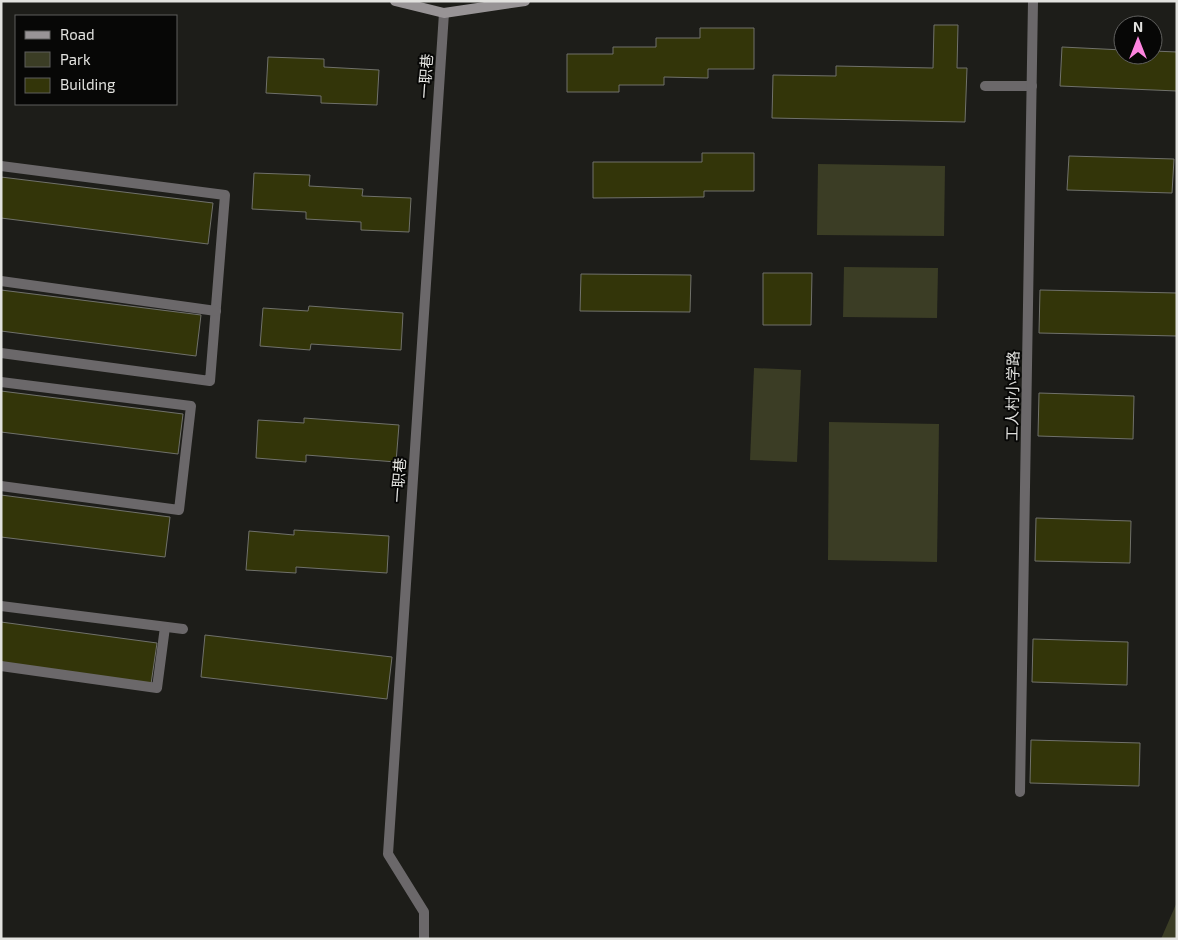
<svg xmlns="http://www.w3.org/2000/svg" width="1178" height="940" viewBox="0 0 1178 940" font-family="'Exo 2','Noto Sans SC',sans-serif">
<rect width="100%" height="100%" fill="#1d1d19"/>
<g fill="#3b3d25">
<path d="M818 164 945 166 944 236 817 235Z"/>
<path d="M844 267 938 268 937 318 843 317Z"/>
<path d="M754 368 801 370 797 462 750 460Z"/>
<path d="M829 422 939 424 937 562 828 560Z"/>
<path d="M1177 902V939H1161Z"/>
</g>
<g fill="#333509" stroke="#70716b">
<path d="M934 25H958L957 68H967L965 122 772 118 773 75 836 76V66L933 68Z"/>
<path d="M700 28H754V69H708V78L664 77V85H619V92H567V54H613V47H656V38H700Z"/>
<path d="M1062 47 1123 50V55H1153V51L1177 52V91L1060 86Z"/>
<path d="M268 57 324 59V67L379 70 377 105 321 103V96L266 93Z"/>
<path d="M702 153H754V191H704V197L593 198V162H702Z"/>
<path d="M1069 156 1174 159 1172 193 1067 190Z"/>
<path d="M254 173 310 175 309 186 363 189 362 196 411 198 409 232 361 230V222L306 219V212L252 209Z"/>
<path d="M1 177 213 203 208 244 1 218Z"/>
<path d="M763 273H812L811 325H763Z"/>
<path d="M581 274 691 275 690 312 580 311Z"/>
<path d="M1 290 201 315 196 356 1 331Z"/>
<path d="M1040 290 1177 293V336L1039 333Z"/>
<path d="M309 306 403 313 401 350 311 344 310 350 260 346 263 308 308 311Z"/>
<path d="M1 391 183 414 178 454 1 432Z"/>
<path d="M1039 393 1134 396 1133 439 1038 436Z"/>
<path d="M304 418 399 425 396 462 306 455V462L256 458 258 420 304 423Z"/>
<path d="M1 495 170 517 165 557 1 537Z"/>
<path d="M1036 518 1131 521 1130 563 1035 561Z"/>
<path d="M294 530 389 536 387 573 296 567V573L246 570 249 531 294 535Z"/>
<path d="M1 622 157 643 151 684 1 663Z"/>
<path d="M205 635 392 657 387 699 201 677Z"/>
<path d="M1033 639 1128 642 1127 685 1032 682Z"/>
<path d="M1031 740 1140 743 1139 786 1030 783Z"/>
</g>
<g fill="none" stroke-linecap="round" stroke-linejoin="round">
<path stroke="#6b686a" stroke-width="10" d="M985 86H1032"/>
<g stroke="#6b686a" stroke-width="10">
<path d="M1 166 225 195 210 381 1 353"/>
<path d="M1 281 216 311"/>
<path d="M1 382 191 406 179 510 1 486"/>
<path d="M1 606 183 629"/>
<path d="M1 666 157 688 165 627"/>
<path d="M1020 792 1033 1"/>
<path d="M424 939V912L388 854 444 13"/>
</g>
<path stroke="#989496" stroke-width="10" d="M395 1 444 13 525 1"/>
</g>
<g text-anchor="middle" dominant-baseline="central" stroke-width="4" stroke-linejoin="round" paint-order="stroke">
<g font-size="15" fill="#e2e2df" stroke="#070706">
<text transform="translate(425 76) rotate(-86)">一职巷</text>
<text transform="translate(1012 396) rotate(-89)">工人村小学路</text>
<text transform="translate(398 480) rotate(-86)">一职巷</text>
</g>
</g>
<rect width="1178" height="940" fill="none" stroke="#e2e2df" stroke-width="5"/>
<rect x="15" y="15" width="162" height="90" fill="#070706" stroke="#5f5f5d"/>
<rect x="25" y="31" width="25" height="8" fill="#989496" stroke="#5f5f5d"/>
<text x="60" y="40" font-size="15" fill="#e2e2df">Road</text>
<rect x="25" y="52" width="25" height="15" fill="#3b3d25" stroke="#5f5f5d"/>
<text x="60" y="65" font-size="15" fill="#e2e2df">Park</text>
<rect x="25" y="78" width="25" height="15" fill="#333509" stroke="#5f5f5d"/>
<text x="60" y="90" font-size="15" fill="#e2e2df">Building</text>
<g transform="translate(1138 40)"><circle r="24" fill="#070706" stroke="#5f5f5d"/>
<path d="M0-4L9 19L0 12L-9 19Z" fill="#fe85e0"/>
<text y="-8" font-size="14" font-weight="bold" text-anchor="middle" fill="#e2e2df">N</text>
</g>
</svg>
